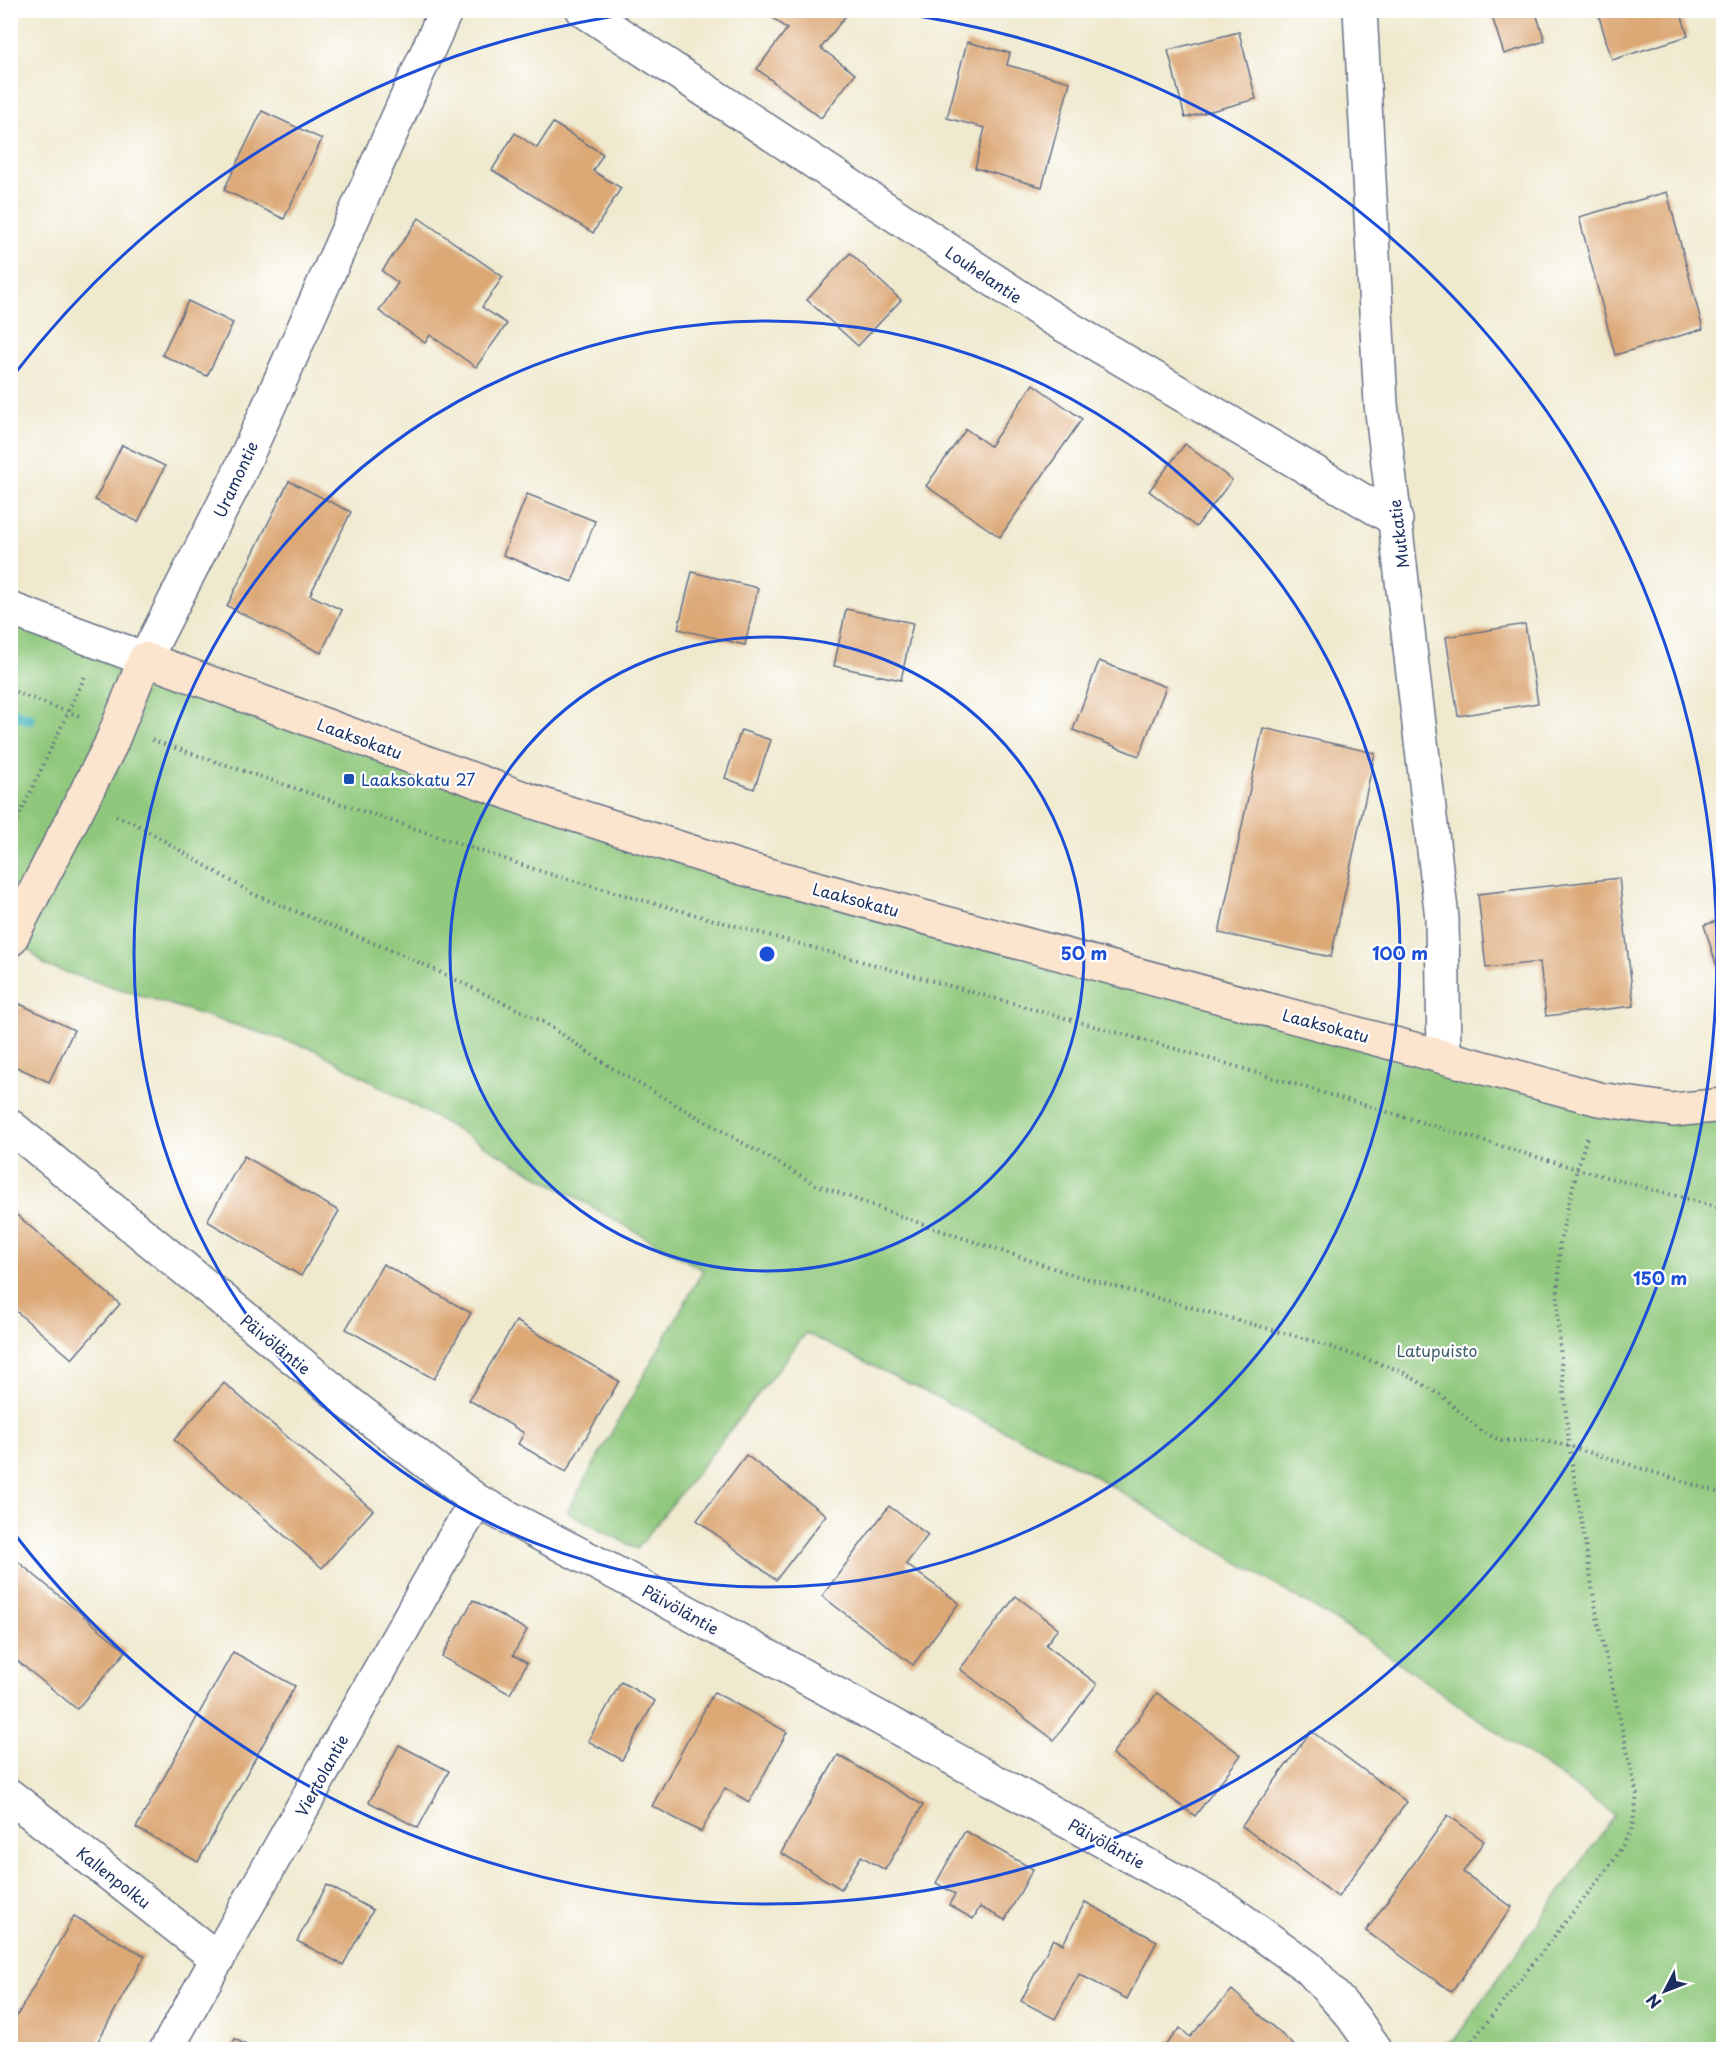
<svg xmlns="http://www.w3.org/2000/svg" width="1734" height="2060" viewBox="0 0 1734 2060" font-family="'Playpen Sans',sans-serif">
<rect width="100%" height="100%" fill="#fff"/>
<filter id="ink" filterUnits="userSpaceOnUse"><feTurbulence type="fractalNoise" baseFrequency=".0167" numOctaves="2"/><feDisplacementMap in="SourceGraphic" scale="12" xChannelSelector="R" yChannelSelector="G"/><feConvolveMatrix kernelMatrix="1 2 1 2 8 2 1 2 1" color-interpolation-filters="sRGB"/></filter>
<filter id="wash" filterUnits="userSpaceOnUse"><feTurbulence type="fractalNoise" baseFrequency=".008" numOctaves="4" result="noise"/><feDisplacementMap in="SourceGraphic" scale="24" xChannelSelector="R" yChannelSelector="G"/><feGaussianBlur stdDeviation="1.35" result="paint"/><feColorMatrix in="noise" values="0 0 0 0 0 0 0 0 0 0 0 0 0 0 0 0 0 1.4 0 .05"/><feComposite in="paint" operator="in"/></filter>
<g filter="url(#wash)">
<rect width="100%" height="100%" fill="#efe9ce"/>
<path fill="#8fc87c" stroke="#557c6d" stroke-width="1.5" d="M10 609 534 802 1599 1099 1723 1105V2049H1425L1455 2039 1615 1815 1359 1635 1086 1471 806 1333 637 1549 567 1512 703 1270 316 1050 46 966 11 932Z"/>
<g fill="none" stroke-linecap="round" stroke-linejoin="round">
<path stroke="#41b2b8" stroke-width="12" d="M10 712 29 719"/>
</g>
<g id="blocks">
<g fill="#dca876">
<path d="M763 10H850L821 48 855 74 821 118 757 69 787 29Z"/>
<path d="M1490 10H1535L1545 41 1504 54Z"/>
<path d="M1597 10H1680L1688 36 1612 60Z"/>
<path d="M1239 32 1256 99 1185 118 1168 50Z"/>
<path d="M967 42 1010 53 1007 65 1070 82 1042 187 975 168 985 128 947 118Z"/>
<path d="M262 111 322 139 284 219 224 190Z"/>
<path d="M553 123 603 154 593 171 621 188 593 233 492 170 515 133 537 148Z"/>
<path d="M1667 192 1703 329 1615 355 1579 217Z"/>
<path d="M419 218 503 277 482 307 507 324 476 367 430 335 425 343 379 311 398 283 382 271Z"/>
<path d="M850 253 901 300 858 346 807 300Z"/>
<path d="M188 301 233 323 207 376 162 355Z"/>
<path d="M1033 384 1082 419 1000 537 926 486 966 429 990 446Z"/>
<path d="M1185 444 1232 480 1196 527 1149 491Z"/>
<path d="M122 445 165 466 138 522 95 500Z"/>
<path d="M289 481 351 512 310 595 342 610 321 653 227 606Z"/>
<path d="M527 494 595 521 572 582 503 555Z"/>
<path d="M692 572 758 588 745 645 678 629Z"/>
<path d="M846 609 913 623 901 680 834 666Z"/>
<path d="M1525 624 1538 703 1458 716 1446 637Z"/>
<path d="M1099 661 1166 687 1139 756 1073 730Z"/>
<path d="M1263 728 1375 753 1331 957 1219 933Z"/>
<path d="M741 730 771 740 754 789 725 778Z"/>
<path d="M1619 878 1634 1006 1546 1016 1540 962 1486 968 1478 894Z"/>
<path d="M1724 898V979L1721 980 1704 925 1720 920 1714 900Z"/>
<path d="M20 1004 74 1030 49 1082 10 1064V1024Z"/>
<path d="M244 1156 339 1211 301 1276 207 1221Z"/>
<path d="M10 1209 120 1304 72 1359 10 1306Z"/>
<path d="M383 1264 471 1313 434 1379 346 1329Z"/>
<path d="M516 1321 619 1381 566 1472 518 1444 524 1433 469 1400Z"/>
<path d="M224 1383 373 1510 322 1568 174 1440Z"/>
<path d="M746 1455 826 1515 776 1580 697 1520Z"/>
<path d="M889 1506 928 1535 906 1564 959 1603 913 1665 822 1596Z"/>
<path d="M10 1555 126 1651 77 1709 10 1655Z"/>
<path d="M1016 1596 1058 1628 1046 1645 1097 1684 1054 1740 960 1669Z"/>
<path d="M473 1600 527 1630 513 1655 527 1663 510 1694 442 1657Z"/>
<path d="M233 1652 295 1686 198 1862 136 1828Z"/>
<path d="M621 1682 655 1701 622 1760 588 1741Z"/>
<path d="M714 1692 787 1732 749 1802 725 1788 701 1832 652 1806Z"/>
<path d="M1157 1693 1241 1755 1195 1816 1112 1754Z"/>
<path d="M1311 1731 1407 1802 1338 1897 1242 1826Z"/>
<path d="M399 1745 449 1771 418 1828 369 1802Z"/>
<path d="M838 1755 923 1805 885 1870 861 1856 841 1889 781 1853Z"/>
<path d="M1448 1815 1484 1841 1463 1872 1512 1907 1452 1992 1366 1931Z"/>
<path d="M965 1831 1033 1869 1005 1920 980 1907 973 1919 949 1905 955 1894 936 1883Z"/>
<path d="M327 1885 373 1910 343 1965 297 1941Z"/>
<path d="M1085 1902 1157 1941 1127 1999 1079 1974 1055 2019 1021 2001 1053 1939 1063 1944Z"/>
<path d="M74 1916 145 1956 93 2050H10V2028Z"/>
<path d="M1232 1990 1299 2050H1161L1180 2028 1190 2037Z"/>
<path d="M235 2039 255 2050H229Z"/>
</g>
</g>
</g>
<g filter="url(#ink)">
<use href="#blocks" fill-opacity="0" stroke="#657085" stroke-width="1.5"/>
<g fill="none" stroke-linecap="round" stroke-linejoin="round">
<defs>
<g id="street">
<path d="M583 10 1050 317 1396 520"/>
<path d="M1360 10 1381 404 1442 918 1444 1057"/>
<path d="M10 609 145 659 235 482 446 10"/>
<path d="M10 1126 349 1403 477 1501 629 1580 1225 1908 1309 1968 1352 2016 1376 2050"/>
<path d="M10 1796 218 1959"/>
<path d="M166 2050 450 1545 477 1501"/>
</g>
<path id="secondary" d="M10 940 110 746 145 659 534 802 742 868 1599 1099 1673 1110 1724 1105"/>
</defs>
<use href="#street" stroke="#657085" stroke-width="36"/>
<use href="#secondary" stroke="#657085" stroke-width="36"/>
<g stroke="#657085" stroke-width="4" stroke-dasharray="1.5 4.5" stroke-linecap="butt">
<path d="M10 690 79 716"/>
<path d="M152 740 546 873 1201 1056 1577 1169 1724 1209"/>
<path d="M116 816 136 824 253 894 410 958 542 1021 610 1067 815 1184 930 1227 1074 1275 1313 1341 1401 1371 1442 1396 1480 1430 1501 1441 1538 1440 1569 1446 1724 1494"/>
<path d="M10 836 85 676"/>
<path d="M1465 2050 1614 1860 1632 1829 1637 1795 1598 1622 1569 1446 1557 1314 1560 1241 1577 1169 1588 1134"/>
</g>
<use href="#street" stroke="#fff" stroke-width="33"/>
<use href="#secondary" stroke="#fce5cf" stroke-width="33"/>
</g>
</g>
<g fill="none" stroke="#1d4ed8" stroke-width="3">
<circle cx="767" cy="954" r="317"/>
<circle cx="767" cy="954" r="633"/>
<path d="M13 376A950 950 0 0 1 651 11M883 11A950 950 0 1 1 13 1532"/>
</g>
<rect fill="#1a4fb4" stroke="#fff" stroke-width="2" x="343" y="773" width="12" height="12" rx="3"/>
<g text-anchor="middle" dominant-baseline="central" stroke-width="4.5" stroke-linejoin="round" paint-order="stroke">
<g font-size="16" fill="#1b2f5e" stroke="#fff">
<text transform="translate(984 274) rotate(34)">Louhelantie</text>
<text transform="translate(235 479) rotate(-65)">Uramontie</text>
<text transform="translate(1398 534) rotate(-97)">Mutkatie</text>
<text transform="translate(360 738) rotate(20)">Laaksokatu</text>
<text transform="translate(856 899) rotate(15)">Laaksokatu</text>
<text transform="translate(1326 1025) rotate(15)">Laaksokatu</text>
<text transform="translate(276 1344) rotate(39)">Päivöläntie</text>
<text transform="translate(681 1609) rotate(29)">Päivöläntie</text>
<text transform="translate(321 1775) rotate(-61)">Viertolantie</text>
<text transform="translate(1107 1843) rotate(29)">Päivöläntie</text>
<text transform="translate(114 1877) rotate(38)">Kallenpolku</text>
</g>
<g font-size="16" fill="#164399" stroke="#fff" text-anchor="start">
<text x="361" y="779">Laaksokatu 27</text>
</g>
<g font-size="16" fill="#3e5d67" stroke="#fff">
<text x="1437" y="1350">Latupuisto</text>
</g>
</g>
<circle cx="767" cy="954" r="9" fill="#1d4ed8" stroke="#fff" stroke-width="3"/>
<g font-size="18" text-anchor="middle" font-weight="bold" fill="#1d4ed8" stroke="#fff" stroke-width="4.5" stroke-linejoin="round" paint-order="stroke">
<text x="1084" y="960">50 m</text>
<text x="1400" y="960">100 m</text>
<text x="1660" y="1285">150 m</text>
</g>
<rect width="1734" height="2060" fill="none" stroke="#fff" stroke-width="36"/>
<g transform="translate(1665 1991) rotate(228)" stroke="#ffffff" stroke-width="4.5" paint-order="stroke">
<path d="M0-4.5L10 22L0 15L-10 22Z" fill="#1b2f5e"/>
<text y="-9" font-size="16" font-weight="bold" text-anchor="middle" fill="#1b2f5e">N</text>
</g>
</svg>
